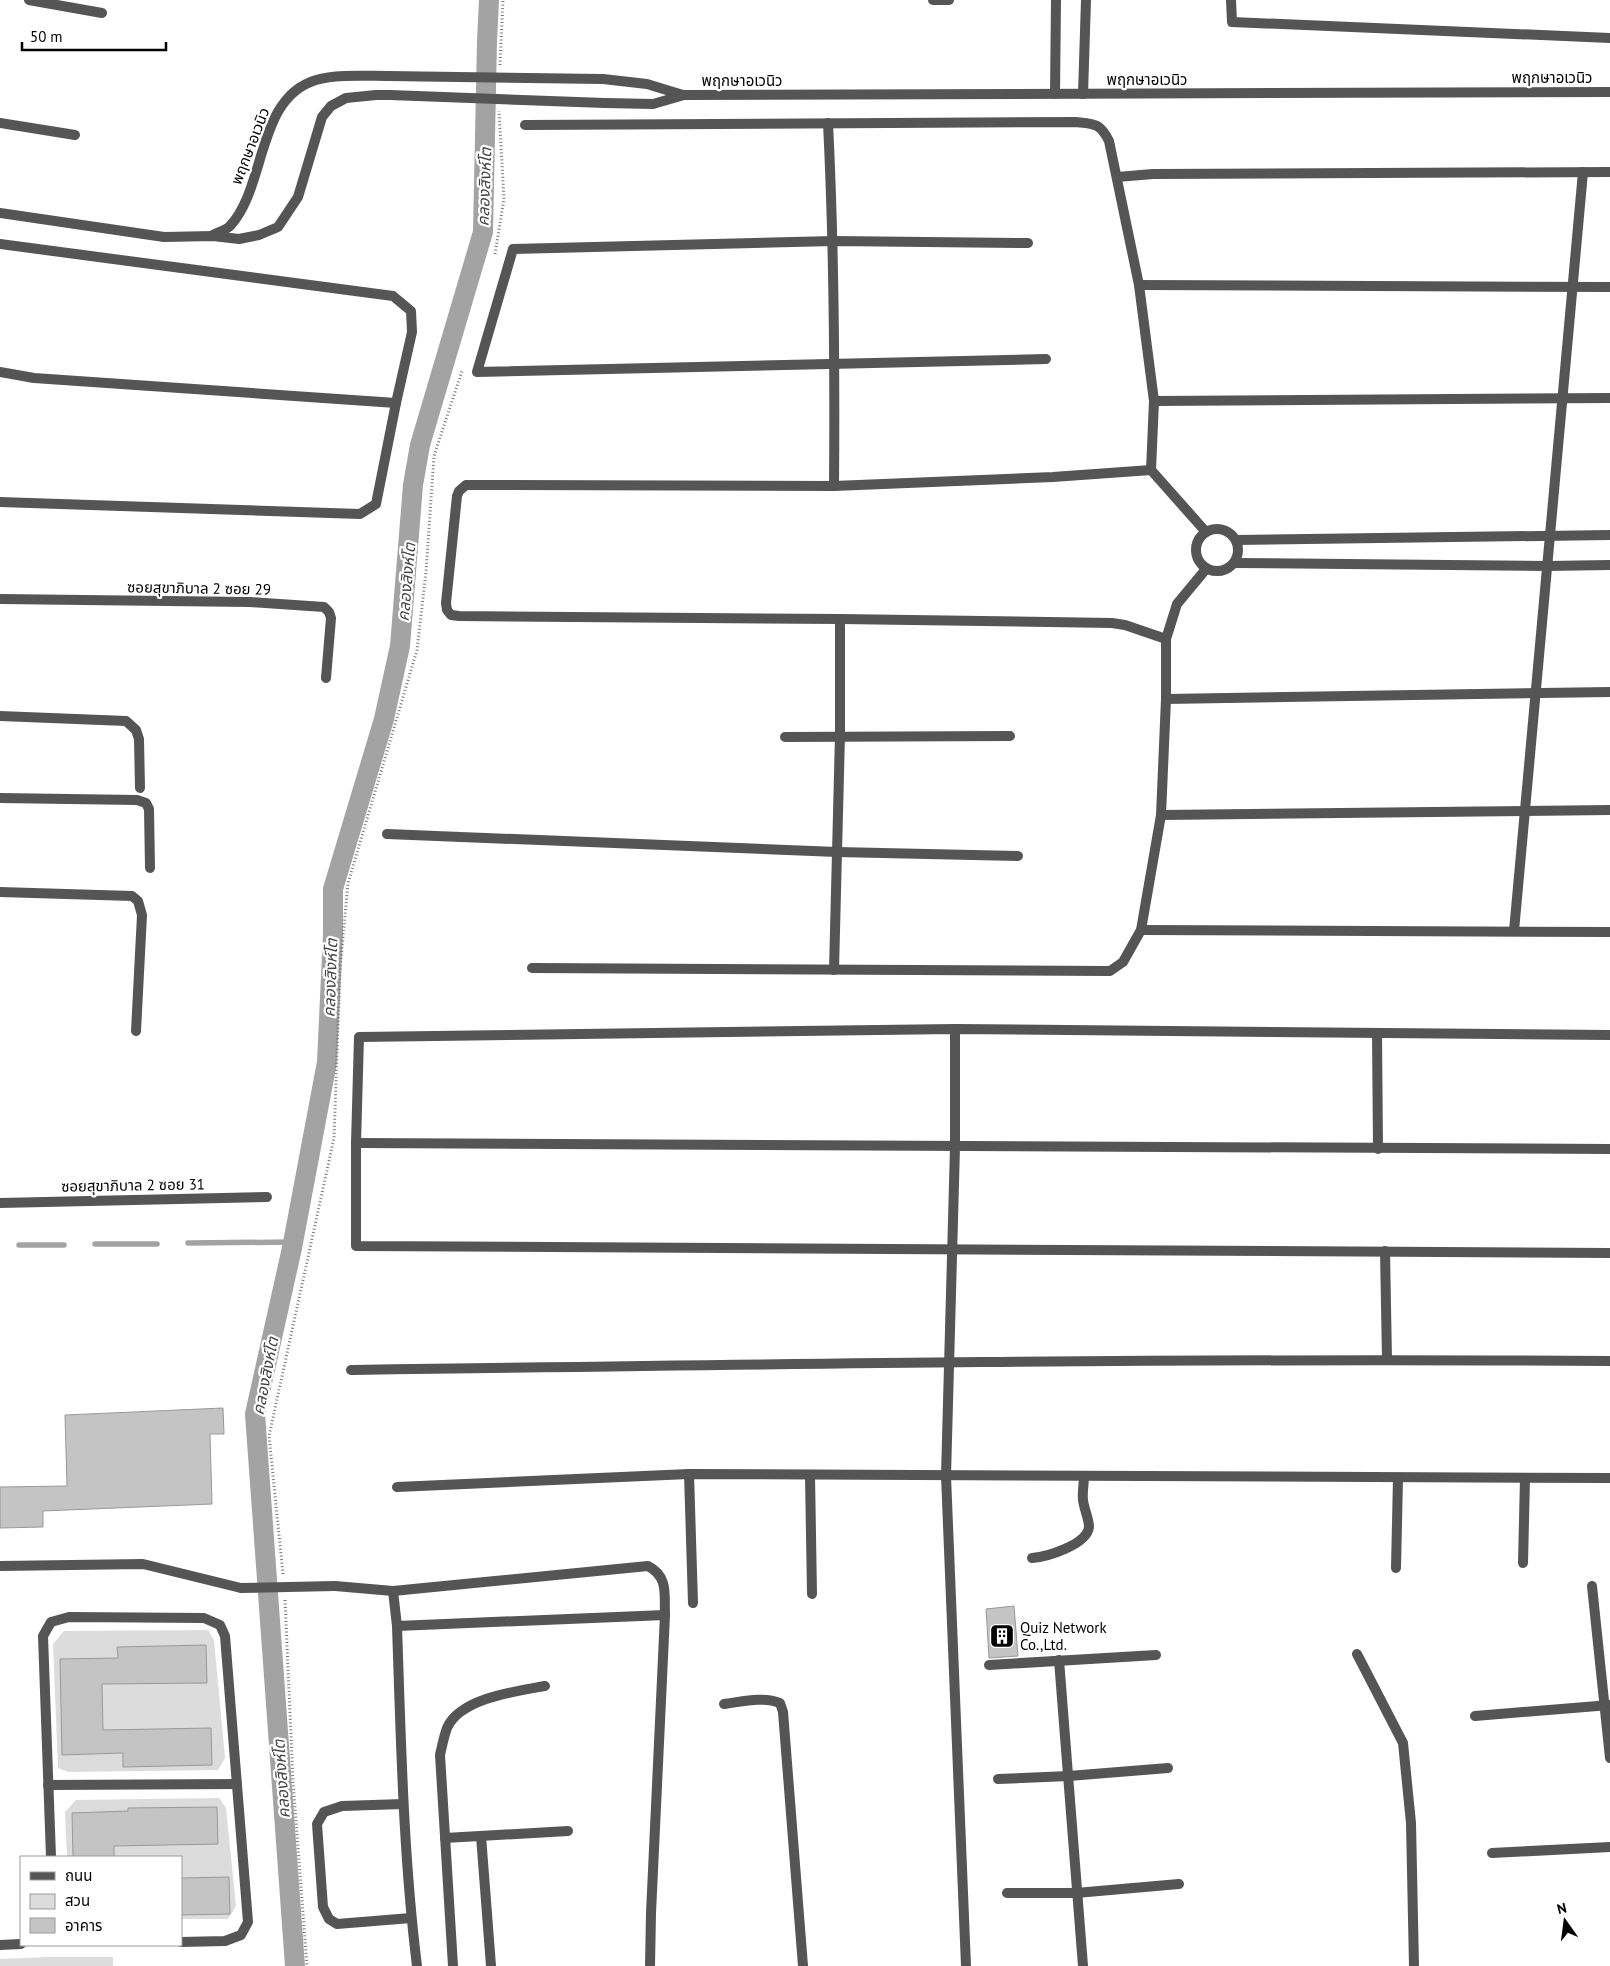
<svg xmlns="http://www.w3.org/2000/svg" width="1610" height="1966" viewBox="0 0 1610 1966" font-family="'PT Sans','Noto Sans Thai',sans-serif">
<rect width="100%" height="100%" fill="#fff"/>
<g fill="#dcdcdc">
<path d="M208 1630 214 1640 225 1758 218 1770 68 1772 58 1768 53 1644 64 1631Z"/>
<path d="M219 1798 226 1808 236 1906 228 1919H181V1857H67L65 1812 76 1800Z"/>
<path d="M48 1957H113V1966H0V1959Z"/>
</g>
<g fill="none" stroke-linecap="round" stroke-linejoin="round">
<g stroke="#a3a3a3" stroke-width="5.5">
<path d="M188 1243 294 1242"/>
<path d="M95 1244H157"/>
<path d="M19 1245H64"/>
</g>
<path stroke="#a3a3a3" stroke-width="20" d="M295 1966 255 1414 292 1248 327 1062 333 934V889L384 719 400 646 413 485 420 445 483 232 487 41 489 0"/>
</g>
<g fill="#c4c4c4" stroke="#999">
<path d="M223 1408 224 1434H210L212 1504 43 1511V1527L0 1528V1487L67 1486 65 1415Z"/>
<path d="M1014 1606 1018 1656 989 1658 986 1609Z"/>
<path d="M206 1645 207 1683 102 1684 103 1730 211 1728 212 1765 123 1767V1753L62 1755 60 1659 118 1658 117 1647Z"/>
<path d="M217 1807 218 1844 114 1846V1857H73L72 1813 128 1811V1808Z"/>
<path d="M229 1877 230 1914 181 1915V1878Z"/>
</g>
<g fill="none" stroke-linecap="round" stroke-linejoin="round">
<g stroke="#777" stroke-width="3" stroke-dasharray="1 2.5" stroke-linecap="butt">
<path d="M500 65 503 0"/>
<path d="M495 254 504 199 499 111"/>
<path d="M283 1574 269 1436 334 1138 340 970 348 883 417 650 426 572 434 456 462 371"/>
<path d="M285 1600 293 1781 307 1966"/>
</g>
<g stroke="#555" stroke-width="10">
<path d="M0 716 126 721 136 730 139 739 140 788"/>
<path d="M0 798 137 800 146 803 149 809 150 868"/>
<path d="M0 892 132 896 138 901 142 915 136 1031"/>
<path d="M1032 1558C1046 1557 1087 1545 1089 1527 1089 1519 1084 1509 1083 1500 1082 1493 1084 1484 1084 1476"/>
<path d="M393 1591 397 1626 665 1615"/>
<path d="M397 1626C401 1740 403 1853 417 1966"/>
<path d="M1357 1654 1403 1743 1411 1823 1414 1966"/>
<path d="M724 1704C741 1702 763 1696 780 1703L783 1712 803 1966"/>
<path d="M403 1804 342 1806 324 1812 317 1824 323 1907 329 1919 337 1924 411 1918"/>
<path d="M481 1836 491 1966"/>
<path d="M445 1838 568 1831"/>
<path d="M453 1966 440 1755C442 1746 444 1736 447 1728 460 1698 517 1691 545 1686"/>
</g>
<g stroke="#555" stroke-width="10">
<path d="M29 0 102 13"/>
<path d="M933 0H949"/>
<path d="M1231 0 1232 22 1610 38"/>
<path d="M1055 94 1056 0"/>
<path d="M1083 94 1086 0"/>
<path d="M0 123 75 135"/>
<path d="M828 123C834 244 835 365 834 486"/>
<path d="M525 125 1076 122C1095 124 1100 123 1109 141L1139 285 1154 401 1151 470 1206 532"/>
<path d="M1117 177 1153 174 1610 172"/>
<path d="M1028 243 834 241 513 249 477 372 1046 359"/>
<path d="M0 244 393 296 411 311 412 332 396 403 376 504 360 514 0 502"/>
<path d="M1139 285 1610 287"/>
<path d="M0 372 34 378 396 403"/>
<path d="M1154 401 1610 398"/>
<path d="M1151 470 1053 477 834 486 466 485 459 491 457 496 446 603 447 610 451 615 459 616 840 619 1112 623 1125 625 1166 639"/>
<circle cx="1217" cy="550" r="21"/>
<path d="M1236 540 1610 535"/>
<path d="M1235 563 1547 566 1610 565"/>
<path d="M0 599 250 602 324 607 329 612 331 618 326 678"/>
<path d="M1166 699 1610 692"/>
<path d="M785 737 1010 736"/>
<path d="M1161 815 1610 810"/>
<path d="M387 834 837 852 1018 856"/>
<path d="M1141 930 1610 932"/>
<path d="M1514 931 1583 172"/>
<path d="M532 968 1110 971 1123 962 1141 930 1161 815 1166 699V639L1177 604 1206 569"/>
<path d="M834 970 840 735V619"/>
<path d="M955 1029V1147L946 1476 966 1966"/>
<path d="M1377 1034 1378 1149"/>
<path d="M1610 1035 955 1029 359 1037 356 1143V1246L1610 1253"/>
<path d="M356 1143 1610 1149"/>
<path d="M0 1203 267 1197"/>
<path d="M1385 1251 1387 1359"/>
<path d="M351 1370C771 1364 1190 1358 1610 1361"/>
<path d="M689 1474 693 1603"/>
<path d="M810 1475 812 1594"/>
<path d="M397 1487 689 1474 1610 1478"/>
<path d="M1523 1563 1525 1478"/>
<path d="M0 1566 143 1564 241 1588"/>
<path d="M1396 1568 1398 1478"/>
<path d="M335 1586 393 1591 648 1566C669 1577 664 1595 665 1615L651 1913 650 1966"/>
<path d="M1592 1586 1610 1758"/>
<path d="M1059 1660 1083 1966"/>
<path d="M989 1665 1156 1655"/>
<path d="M1475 1716 1610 1705"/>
<path d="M998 1779 1069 1776 1168 1768"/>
<path d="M48 1785 237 1784"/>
<path d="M1492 1853 1610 1847"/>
<path d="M51 1857 43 1636 51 1622 69 1617 204 1618 220 1625 225 1636 248 1922 241 1935 225 1941 181 1942"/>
<path d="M1007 1893H1076L1179 1884"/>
<path d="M0 1945 21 1944"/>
</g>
<g stroke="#555" stroke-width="10">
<path d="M603 79 647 84 683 95"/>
<path d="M605 103 653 104 684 95 1610 92"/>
<path d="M0 213 164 237 213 236 239 239 259 235 278 227 298 197 322 117 331 106 346 98 376 95H390"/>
<path d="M213 235C219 232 226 230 230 226 267 186 256 98 316 80 336 74 367 76 388 76"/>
</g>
<path stroke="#555" stroke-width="10" d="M241 1588 335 1586"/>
<g stroke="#555" stroke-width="10">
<path d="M388 76 603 79"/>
<path d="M390 95 605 103"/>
</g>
</g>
<defs>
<symbol id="building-square" viewBox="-11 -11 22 22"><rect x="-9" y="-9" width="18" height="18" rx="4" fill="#000" stroke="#fff"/><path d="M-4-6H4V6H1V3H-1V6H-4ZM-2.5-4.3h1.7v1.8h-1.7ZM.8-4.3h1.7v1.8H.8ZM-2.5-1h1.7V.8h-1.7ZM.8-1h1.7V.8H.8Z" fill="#fff"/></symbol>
</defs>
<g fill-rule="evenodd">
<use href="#building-square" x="988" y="1622" width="28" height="28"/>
</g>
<g text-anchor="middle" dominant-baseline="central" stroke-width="4.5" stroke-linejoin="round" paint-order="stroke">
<g font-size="15" fill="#000" stroke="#fff">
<text x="1552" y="77">พฤกษาอเวนิว</text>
<text x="1147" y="79">พฤกษาอเวนิว</text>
<text x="742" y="80">พฤกษาอเวนิว</text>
<text transform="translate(250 146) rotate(-69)">พฤกษาอเวนิว</text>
<text transform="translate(199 588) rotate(1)">ซอยสุขาภิบาล 2 ซอย 29</text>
<text transform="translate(133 1185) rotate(-1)">ซอยสุขาภิบาล 2 ซอย 31</text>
</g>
<g font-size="15" fill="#000" stroke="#fff" text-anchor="start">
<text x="1020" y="1627">Quiz Network<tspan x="1020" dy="17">Co.,Ltd.</tspan></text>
</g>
<g font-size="16" font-style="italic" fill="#444" stroke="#fff">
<text transform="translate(484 187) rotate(-88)">คลองสิงห์โต</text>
<text transform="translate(406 582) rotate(-85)">คลองสิงห์โต</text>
<text transform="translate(330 978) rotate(-88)">คลองสิงห์โต</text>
<text transform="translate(265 1376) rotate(-79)">คลองสิงห์โต</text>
<text transform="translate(281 1779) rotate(-94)">คลองสิงห์โต</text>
</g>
</g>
<rect x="20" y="1856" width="162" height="90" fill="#ffffff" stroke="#999999"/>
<rect x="30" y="1872" width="25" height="8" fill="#555555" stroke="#999999"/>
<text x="65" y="1881" font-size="15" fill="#000000">ถนน</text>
<rect x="30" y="1894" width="25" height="15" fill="#dcdcdc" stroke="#999999"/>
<text x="65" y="1906" font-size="15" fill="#000000">สวน</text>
<rect x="30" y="1918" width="25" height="15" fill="#c4c4c4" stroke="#999999"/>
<text x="65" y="1931" font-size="15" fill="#000000">อาคาร</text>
<g transform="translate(1565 1921) rotate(346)" stroke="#ffffff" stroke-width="4" paint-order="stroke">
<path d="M0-4L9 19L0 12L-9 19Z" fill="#000000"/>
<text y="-8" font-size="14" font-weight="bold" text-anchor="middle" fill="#000000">N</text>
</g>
<path d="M22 42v8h144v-8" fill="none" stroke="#000000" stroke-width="2.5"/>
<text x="30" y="42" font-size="15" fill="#000000" stroke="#ffffff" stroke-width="4" paint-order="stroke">50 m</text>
</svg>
